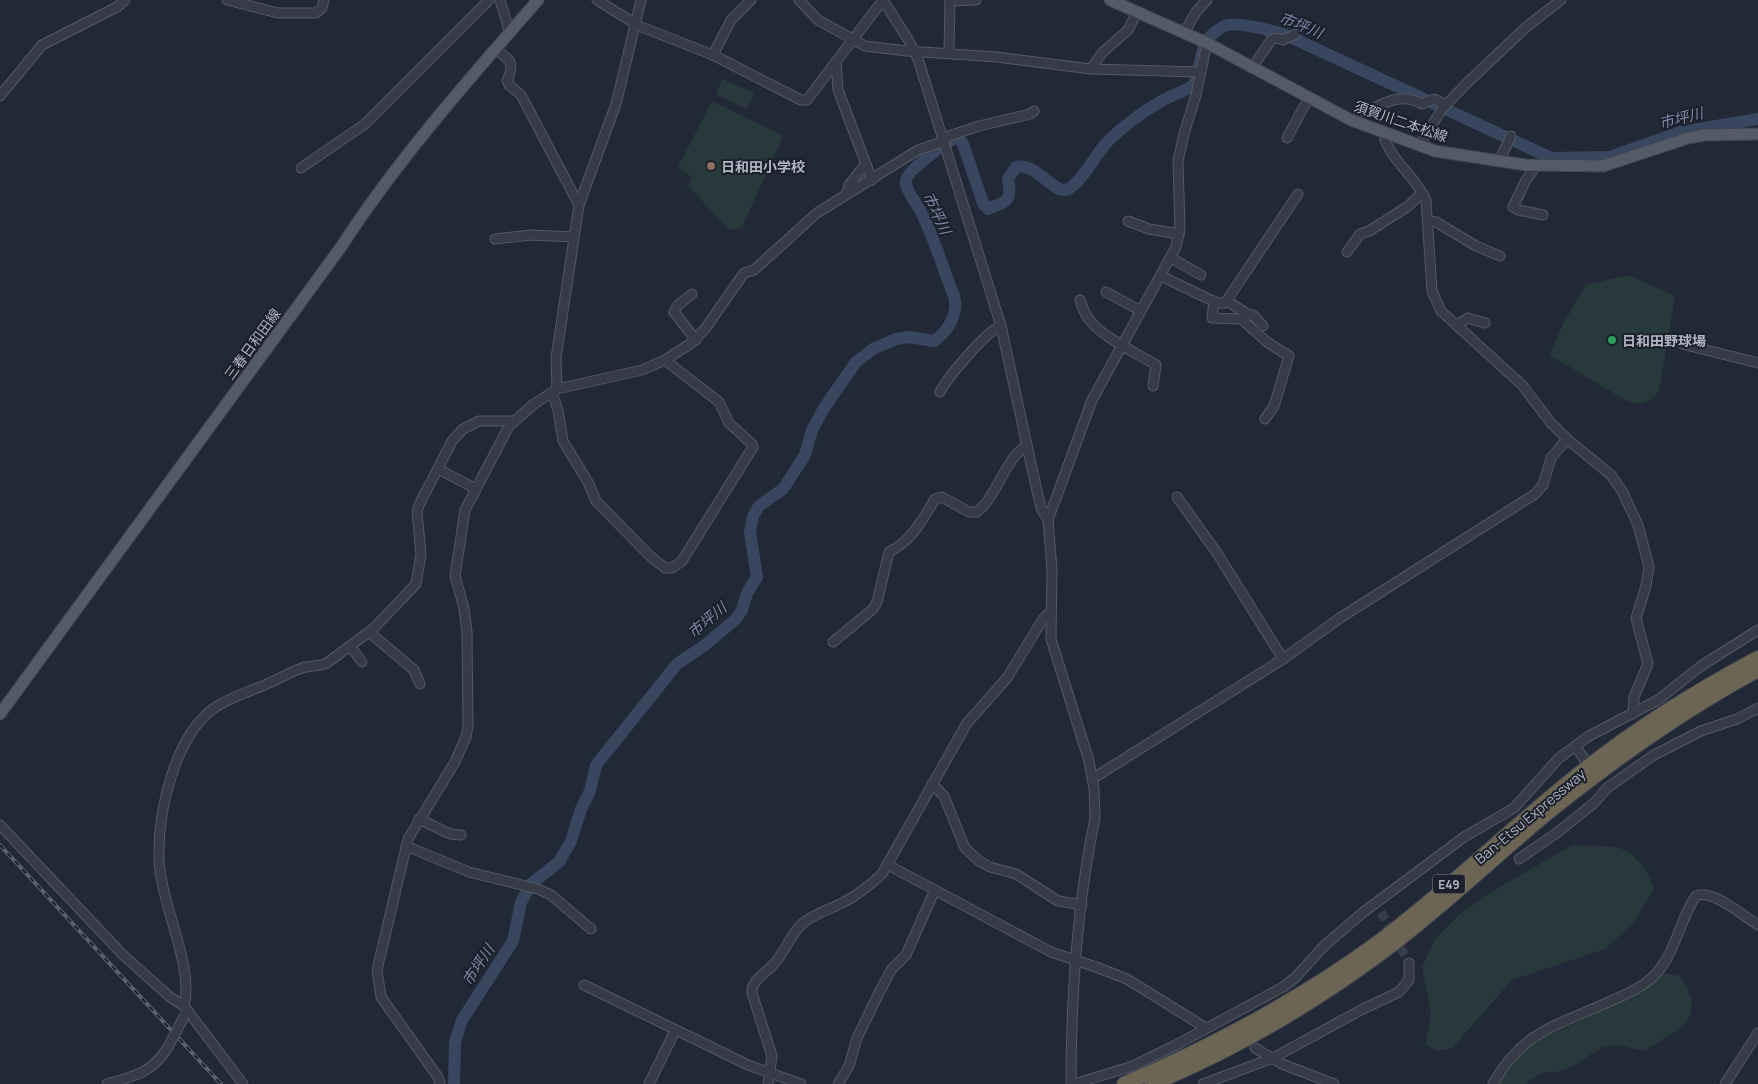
<svg xmlns="http://www.w3.org/2000/svg" width="1758" height="1084" viewBox="0 0 1758 1084" font-family="Manrope,'Noto Sans JP',sans-serif">
<rect width="100%" height="100%" fill="#222936"/>
<g fill="#28393b">
<path d="M722 79 754 93 747 109 716 95Z"/>
<path d="M712 101 783 136 742 227 730 230 688 186 692 177 678 167Z"/>
<path d="M1628 275 1675 296 1659 391C1649 404 1642 406 1627 401L1550 355 1563 324 1586 285Z"/>
<path d="M1572 845C1587 846 1604 845 1619 848 1635 852 1650 874 1654 888L1634 922 1605 949 1512 980 1452 1048 1437 1051 1426 1044 1431 1014 1422 967 1435 939 1458 916 1485 896Z"/>
<path d="M1662 973 1680 976C1710 1020 1677 1030 1644 1051L1617 1045 1601 1048 1573 1066 1556 1072H1543L1525 1084H1498C1530 1034 1555 1034 1605 1010 1627 1000 1644 987 1662 973Z"/>
</g>
<g fill="none" stroke-linecap="round" stroke-linejoin="round">
<path stroke="#39465f" stroke-width="12" d="M454 1084 455 1042 462 1020 513 941 521 902 532 883 559 862 571 841 581 809 590 791 596 765 677 664 705 645 736 619 742 610 747 593 757 577 750 532 753 516 759 506 783 489 805 455 812 430 824 408 856 362 873 349 896 339 909 337 934 341C948 332 959 313 954 296 943 269 935 240 922 214 918 205 904 189 906 180 908 170 948 140 958 137L963 144 983 203 988 209C1006 201 1013 202 1008 179L1016 167C1036 162 1053 193 1066 190 1080 186 1097 152 1108 141 1123 127 1142 112 1160 102 1171 95 1184 92 1194 85L1205 42C1210 36 1219 28 1227 25 1238 22 1274 31 1286 35L1551 158 1610 157 1681 132 1758 119"/>
<path stroke="#373e4b" stroke-width="9" stroke-dasharray="9 4.5" stroke-linecap="butt" d="M1381 912 1409 963"/>
<defs>
<g id="minor">
<path d="M227 0 278 13H316L322 8 324 0"/>
<path d="M500 0 510 33"/>
<path d="M597 0 639 26 713 55 801 100H807L883 0"/>
<path d="M799 0 818 20 865 46 907 51 997 57 1091 69 1200 72"/>
<path d="M883 0 909 41 918 59 1001 326 1031 464 1041 508 1048 520"/>
<path d="M950 1 976 0"/>
<path d="M1184 33 1196 12 1207 0"/>
<path d="M496 49C511 62 515 61 507 81L509 85 521 95 579 205"/>
<path d="M949 53 950 0"/>
<path d="M713 55 731 20 751 0"/>
<path d="M836 61 838 90 872 180"/>
<path d="M1252 68 1271 40 1275 38 1283 40 1296 34"/>
<path d="M1091 69 1102 53 1128 30 1137 12"/>
<path d="M0 96 42 45 117 7 125 0"/>
<path d="M1353 121C1356 116 1360 115 1366 112 1383 103 1402 92 1422 104L1434 99 1446 105"/>
<path d="M1383 132C1388 159 1415 175 1426 200L1432 291 1441 311 1522 385 1551 423 1567 439 1611 475 1622 491 1638 525 1649 567 1646 586 1636 618 1648 664 1634 697 1633 714"/>
<path d="M1287 138 1308 99"/>
<path d="M1420 145 1442 109 1467 83 1525 28 1561 0"/>
<path d="M1499 161 1511 136"/>
<path d="M1537 165 1526 180 1513 207 1518 210 1543 215"/>
<path d="M301 168 365 124 489 0"/>
<path d="M847 193 849 185 865 165"/>
<path d="M1128 221 1149 229 1179 234"/>
<path d="M1428 221 1436 222 1476 246 1500 256"/>
<path d="M495 239 531 235 574 237"/>
<path d="M1347 252 1360 234 1369 231 1407 207 1422 193"/>
<path d="M1171 258 1201 275"/>
<path d="M1161 276 1217 303H1225L1298 194"/>
<path d="M1106 292 1141 311"/>
<path d="M692 294 678 305 674 312 696 340"/>
<path d="M1080 300C1082 306 1084 313 1088 318 1101 337 1137 353 1156 365L1153 386"/>
<path d="M1214 301 1212 318 1241 319 1267 342 1289 356 1274 406 1265 419"/>
<path d="M1227 301 1249 315H1253L1263 326"/>
<path d="M1457 325 1468 318 1485 323"/>
<path d="M1682 344 1758 363"/>
<path d="M557 389 556 358 579 205 616 104 641 0"/>
<path d="M940 392C947 378 987 330 1001 326"/>
<path d="M552 393 558 410 563 441 588 482 596 501 650 556 665 568H672L682 561 753 447 752 444 729 423 719 402 665 360"/>
<path d="M438 469 476 489"/>
<path d="M1177 497 1217 553 1283 659"/>
<path d="M369 632 414 670 420 684"/>
<path d="M833 642 873 609 877 602 889 552C911 541 922 521 935 499L942 497 969 512H977C998 495 1004 460 1027 445"/>
<path d="M350 646 362 662"/>
<path d="M1575 746 1585 760"/>
<path d="M1092 779 1283 659 1340 618 1535 494 1543 485 1551 458 1567 439"/>
<path d="M932 784 944 796 965 848 979 861 990 867 1016 874 1058 901 1082 905"/>
<path d="M419 819 450 834 461 835"/>
<path d="M0 825 123 955 170 997 184 1006 243 1084"/>
<path d="M406 846 469 872 538 889 551 895 591 929"/>
<path d="M1519 859 1558 832 1594 803 1607 788 1654 755 1701 731 1737 719 1758 708"/>
<path d="M888 865 1051 952 1096 967 1127 979 1206 1028"/>
<path d="M584 985 748 1065 801 1084"/>
<path d="M184 1006C192 977 174 931 167 903 163 888 159 873 159 858 158 811 175 731 219 705 234 696 251 691 267 684 279 679 290 672 302 668 310 665 319 667 327 663L373 629 416 584 421 555 417 512 419 505 452 441 463 429 479 421H513"/>
<path d="M1255 1048 1282 1064 1334 1084"/>
<path d="M107 1084C135 1076 152 1073 168 1047"/>
<path d="M440 1084 438 1077 381 997 377 970 408 839 455 762 466 737 468 726 467 632 464 608 455 576 465 510 509 426 534 404 557 389 642 370 665 360 690 344 705 329 744 273 754 270 817 213 918 150 939 143 949 136 979 126 1030 114 1034 111"/>
<path d="M649 1084 675 1031"/>
<path d="M768 1084 772 1056 752 993C751 981 764 974 772 966 785 954 789 935 803 923 816 913 831 909 844 902 858 895 870 885 882 874L967 723 1007 678 1043 619 1050 612"/>
<path d="M838 1084 849 1066 857 1038 878 995 891 970 906 955 934 892"/>
<path d="M1071 1084C1071 995 1077 905 1095 818L1094 788 1089 761 1051 639 1052 570 1048 520 1092 400 1176 247 1180 229 1178 161 1184 134 1196 95 1207 43"/>
<path d="M1074 1084 1133 1066 1176 1045 1283 987 1295 978 1324 946 1361 914 1464 837 1514 808 1559 758 1589 736 1658 700 1701 666 1758 630"/>
<path d="M1203 1084 1273 1058 1361 1010 1399 992 1409 980V963"/>
<path d="M1493 1084C1523 1030 1559 1025 1611 1001 1623 995 1638 990 1648 981 1676 959 1677 923 1696 896 1711 888 1745 917 1758 925"/>
<path d="M1725 1084 1758 1033"/>
</g>
<g id="major">
<path d="M1110 0 1207 43 1351 120 1435 151 1526 165 1603 166 1688 138 1705 135 1758 134"/>
<path d="M0 714 341 247C398 159 469 79 538 0"/>
</g>
<g id="highway">
<path d="M1124 1084C1213 1046 1298 1001 1376 944 1447 891 1511 828 1580 773 1635 729 1696 691 1758 658"/>
<path d="M1152 1084C1233 1050 1311 1005 1381 953 1439 910 1491 860 1546 814 1613 760 1682 711 1758 670"/>
</g>
</defs>
<use href="#minor" stroke="#535965" stroke-width="11"/>
<use href="#major" stroke="#3f4450" stroke-width="13"/>
<use href="#highway" stroke="#404652" stroke-width="16"/>
<use href="#minor" stroke="#363b47" stroke-width="9"/>
<use href="#major" stroke="#545a67" stroke-width="11"/>
<use href="#highway" stroke="#6c6553" stroke-width="14"/>
<defs>
<path id="rail" d="M0 845 221 1084"/>
</defs>
<use href="#rail" stroke="#5a6170" stroke-width="4"/>
<use href="#rail" stroke="#1b202b" stroke-width="2" stroke-dasharray="5.5" stroke-linecap="butt"/>
<defs>
<path id="minor-bridge" d="M168 1047 185 1015"/>
</defs>
<use href="#minor-bridge" stroke="#535965" stroke-width="11" stroke-linecap="butt"/>
<use href="#minor-bridge" stroke="#363b47" stroke-width="9"/>
</g>
<circle fill="#8d6e63" stroke="#1b202b" stroke-width="2" cx="711" cy="166" r="5"/>
<circle fill="#2e9e5b" stroke="#1b202b" stroke-width="2" cx="1612" cy="340" r="5"/>
<g text-anchor="middle" dominant-baseline="central" stroke-width="4" stroke-linejoin="round" paint-order="stroke">
<rect fill="#1b202b" stroke="#838995" stroke-width="1" x="1433" y="874.5" width="32" height="19" rx="4"/>
<g font-size="12" font-weight="bold" fill="#b0b6c3">
<text x="1449" y="884">E49</text>
</g>
<g font-size="14" fill="#b0b6c3" stroke="#1b202b">
<text transform="translate(1401 121) rotate(19)">須賀川二本松線</text>
<text transform="translate(252 344) rotate(-54)">三春日和田線</text>
<text transform="translate(1530 816) rotate(-40)">Ban-Etsu Expressway</text>
</g>
<g font-size="14" font-weight="bold" fill="#b0b6c3" stroke="#1b202b" text-anchor="start">
<text x="721" y="166">日和田小学校</text>
<text x="1622" y="340">日和田野球場</text>
</g>
<g font-size="15" font-style="italic" fill="#7b8baa" stroke="#1b202b">
<text transform="translate(1301 25) rotate(22)">市坪川</text>
<text transform="translate(1681 118) rotate(-14)">市坪川</text>
<text transform="translate(937 213) rotate(65)">市坪川</text>
<text transform="translate(707 620) rotate(-40)">市坪川</text>
<text transform="translate(478 965) rotate(-57)">市坪川</text>
</g>
</g>
</svg>
